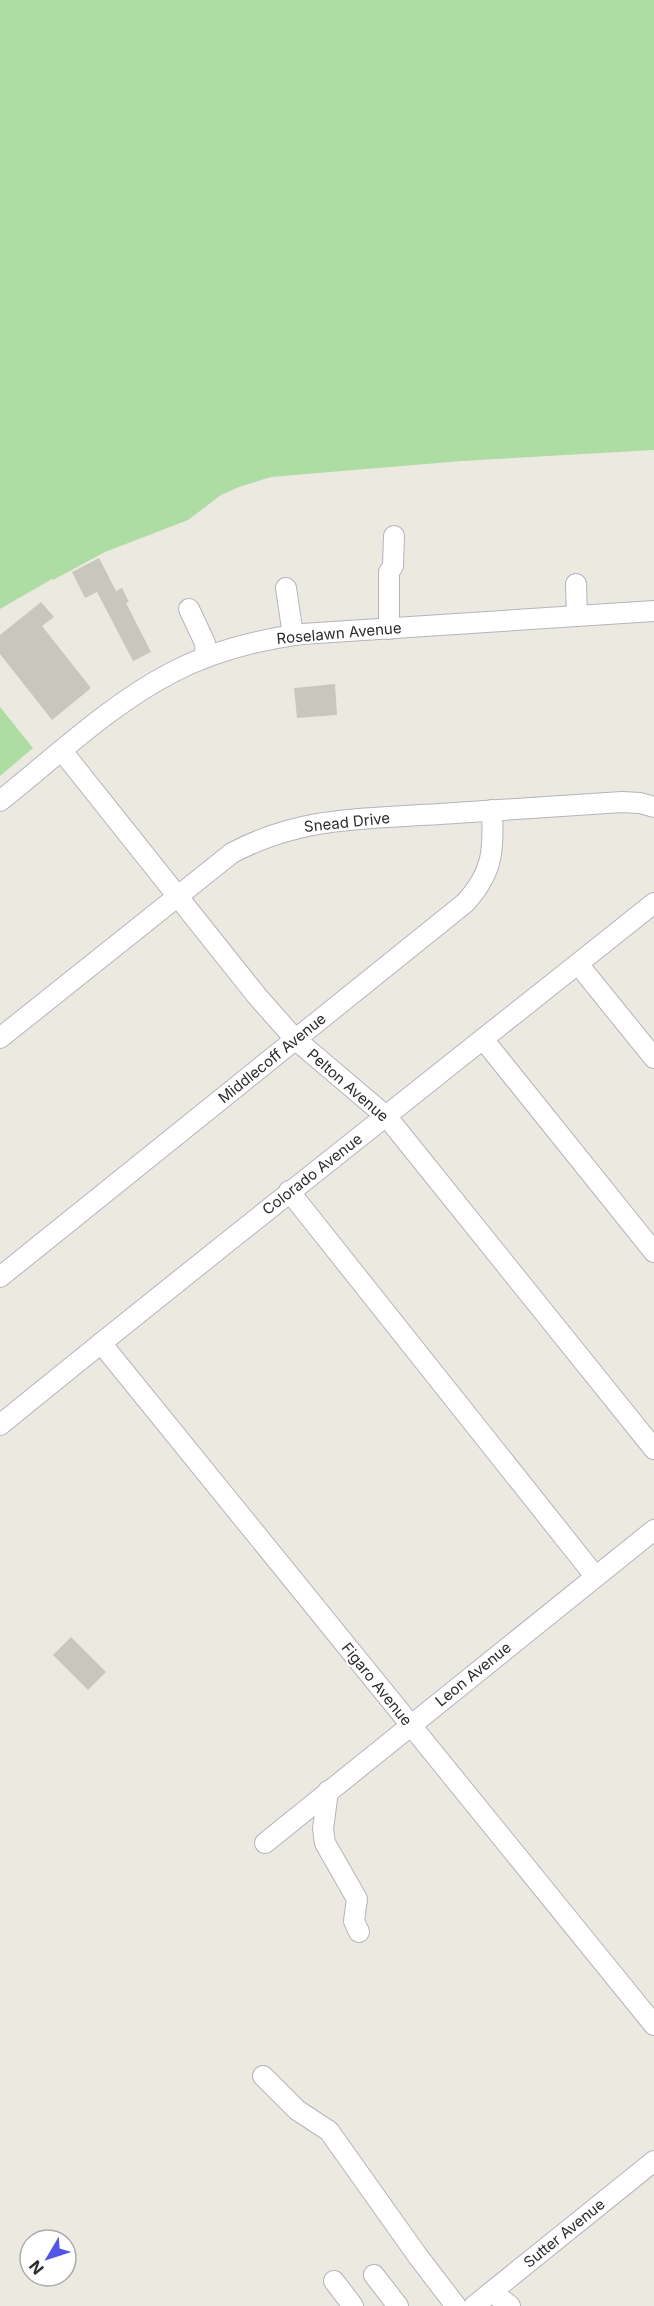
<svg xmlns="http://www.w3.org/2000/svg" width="654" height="2306" viewBox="0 0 654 2306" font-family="Inter,sans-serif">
<rect width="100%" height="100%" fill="#ece9e0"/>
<g fill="#addda3">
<path d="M0 0H654V450L462 461 271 477 239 487 221 495 188 520 105 552 53 580 52 579 0 609Z"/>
<path d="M0 707 33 748 0 776Z"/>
</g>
<g fill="#c8c7be">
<path d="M99 558 116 591 122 588 129 602 126 603 151 652 133 661 97 592 85 598 72 572Z"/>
<path d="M41 602 54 617 42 626 91 688 52 720 0 654V635Z"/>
<path d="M335 684 337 715 297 718 294 688Z"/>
<path d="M71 1637 106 1672 88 1690 53 1655Z"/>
</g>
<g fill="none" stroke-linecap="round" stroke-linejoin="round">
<defs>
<g id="minor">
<path d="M576 584 577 616"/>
<path d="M286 588 293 635"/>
<path d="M189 609 205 643 206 657"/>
<path d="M389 629V572L393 566 394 536"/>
<path d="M62 751 257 996 295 1039 387 1117 654 1449"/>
<path d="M0 801C54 758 111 704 171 673 212 651 257 640 302 634L654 611"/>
<path d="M578 964 654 1058"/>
<path d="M0 1038 232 853C302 816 363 819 440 814 501 810 561 806 622 802L640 803 654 807"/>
<path d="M483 1039 654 1252"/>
<path d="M289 1191 595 1576"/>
<path d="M0 1277 465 903C493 873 494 850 492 810"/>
<path d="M101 1343 654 2025"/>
<path d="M0 1425C216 1249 436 1077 654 903"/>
<path d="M328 1791 323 1829 325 1843 357 1899 354 1921 359 1932"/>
<path d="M265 1843 654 1530"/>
<path d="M263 2076 297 2110 329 2131 417 2255 456 2306"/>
<path d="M374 2275 398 2306"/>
<path d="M334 2281 353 2306"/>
<path d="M492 2292 510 2306"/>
<path d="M474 2306 654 2161"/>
</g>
</defs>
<use href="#minor" stroke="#b4b4be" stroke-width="22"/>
<use href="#minor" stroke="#fff" stroke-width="20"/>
</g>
<g text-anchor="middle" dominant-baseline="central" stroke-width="4.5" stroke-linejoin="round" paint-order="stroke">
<g font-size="15" fill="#2c2c2c" stroke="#fff">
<text transform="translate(339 633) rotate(-5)">Roselawn Avenue</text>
<text transform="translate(347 822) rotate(-6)">Snead Drive</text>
<text transform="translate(272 1058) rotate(-39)">Middlecoff Avenue</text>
<text transform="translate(348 1085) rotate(41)">Pelton Avenue</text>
<text transform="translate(312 1174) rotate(-38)">Colorado Avenue</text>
<text transform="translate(473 1674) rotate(-39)">Leon Avenue</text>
<text transform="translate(377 1684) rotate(51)">Figaro Avenue</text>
<text transform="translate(564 2233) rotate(-39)">Sutter Avenue</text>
</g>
</g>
<g transform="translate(48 2258) rotate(231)"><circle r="28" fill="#ffffff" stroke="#ababab" stroke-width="1.5"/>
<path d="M0-4.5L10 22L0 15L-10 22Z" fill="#5156e9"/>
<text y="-9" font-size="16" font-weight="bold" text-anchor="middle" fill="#2c2c2c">N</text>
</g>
</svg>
